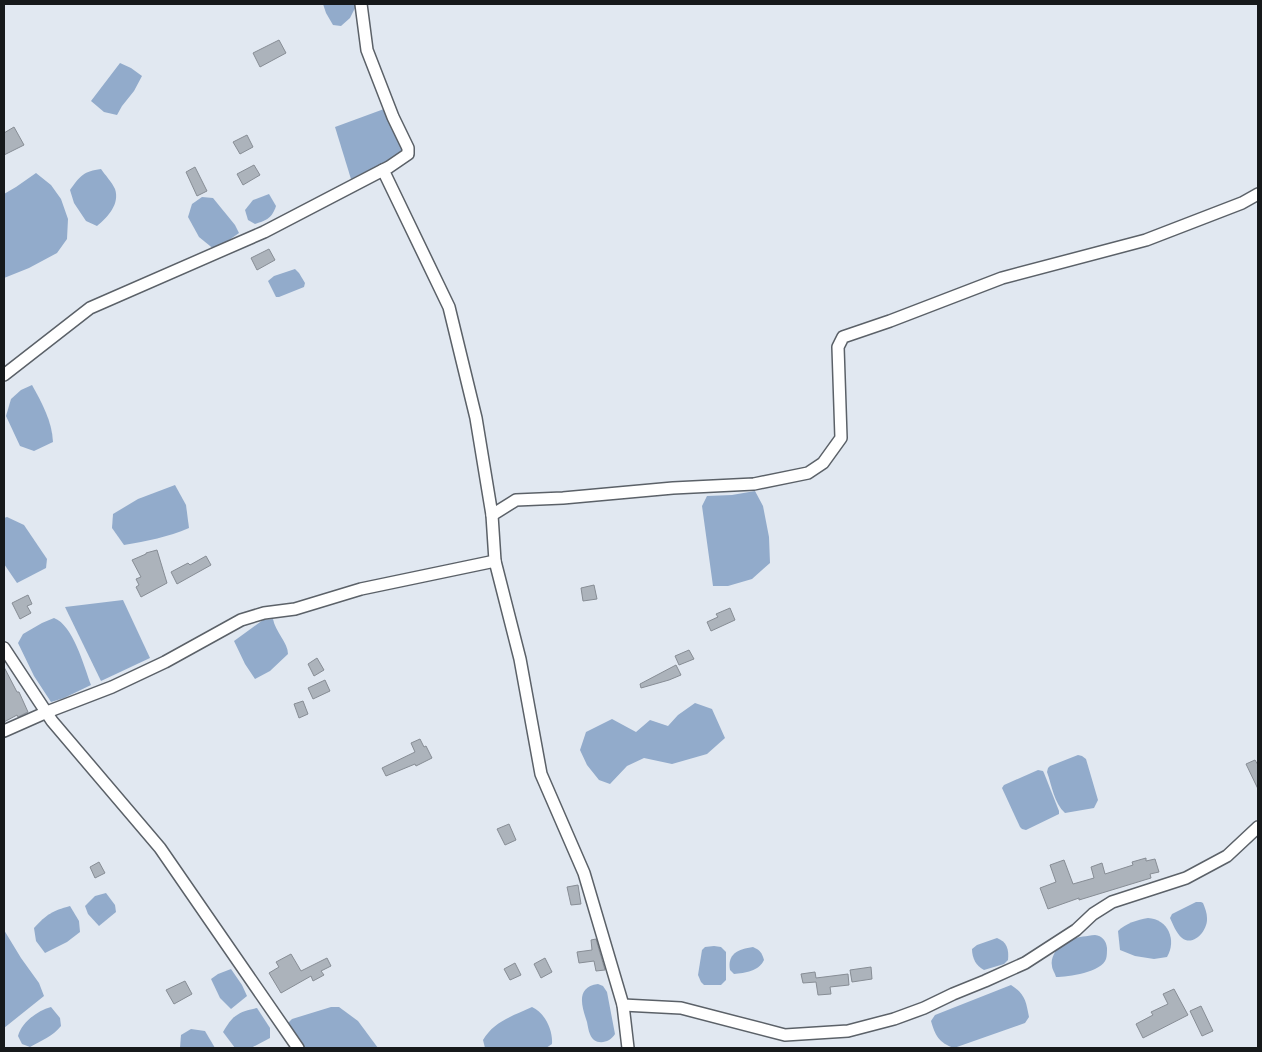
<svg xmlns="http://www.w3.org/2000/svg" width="1262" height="1052" viewBox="0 0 1262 1052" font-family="'PT Serif',serif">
<rect width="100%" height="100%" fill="#e1e8f1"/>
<g fill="#92abcb">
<path d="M323 4H357L350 18 341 26 333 25 326 13Z"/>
<path d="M120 63 131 68 142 76 134 91 122 106 117 115 104 112 91 101Z"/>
<path d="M384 109 406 152 351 179 335 127Z"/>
<path d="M101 169C105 175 112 182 115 189 120 204 108 217 97 226L86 221 74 203 70 190C80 176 84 171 101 169Z"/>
<path d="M36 173 51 185 61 199 68 219 67 239 57 253 29 268 4 278V194L16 187Z"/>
<path d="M269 194 276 206C272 218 267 220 255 224L248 220 245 210 253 200Z"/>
<path d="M202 197 213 198 235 225 239 233 215 250 199 237 188 217 192 204Z"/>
<path d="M295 269 299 273 305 283 304 287 279 297H276L268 281 274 276Z"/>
<path d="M32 385C42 403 52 421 53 442L34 451 20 446 6 416 11 399 21 390Z"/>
<path d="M175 485 186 505 189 528C168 537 147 541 124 545L112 528 113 514 138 499Z"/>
<path d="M755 491 763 506 769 537 770 563 752 579 728 586H713L702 506 707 496 732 495Z"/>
<path d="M7 517 24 525 47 559 46 568 17 583 4 564V518Z"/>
<path d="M123 600 150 658 101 681 65 607Z"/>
<path d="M54 618C73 625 84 666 91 685L64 698 51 702 34 676 18 643 23 634 42 623Z"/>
<path d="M273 619C275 631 288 643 288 654L270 671 255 679 245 664 234 641 263 620Z"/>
<path d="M695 703 712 709 725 738 707 754 672 764 644 758 627 766 610 784 599 780 587 765 580 750 586 732 612 719 636 732 650 720 668 726 678 715Z"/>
<path d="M1078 755 1082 756 1086 759 1098 800 1094 808 1065 813C1054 803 1052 786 1047 772L1048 768 1050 766Z"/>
<path d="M1038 770 1043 771 1044 773 1059 811V814L1026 830 1022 829 1020 827 1002 788 1004 785Z"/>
<path d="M106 893 115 905 116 912 99 926 88 914 85 906 95 896Z"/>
<path d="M1196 902H1201L1203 903C1205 908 1207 913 1207 918 1208 930 1194 947 1182 938 1176 933 1173 924 1170 918L1172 914Z"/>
<path d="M70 906 79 921 80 932 67 942 45 953 36 941 34 928C47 914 52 911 70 906Z"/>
<path d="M1148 918C1168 919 1177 940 1167 957L1154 959 1135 956 1120 950 1118 931C1126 923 1137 920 1148 918Z"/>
<path d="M4 930 21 958 39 983 44 996 4 1028Z"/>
<path d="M1095 935C1102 936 1106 940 1107 948 1107 951 1107 956 1106 959 1102 972 1068 977 1056 977 1055 973 1052 969 1052 966 1051 962 1052 958 1054 954 1062 938 1079 937 1095 935Z"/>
<path d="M997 938C1007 942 1009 949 1008 960L1004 964 984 970C976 966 972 958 972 949L977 945Z"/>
<path d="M714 946 721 947 726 952V980L721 985H704L701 982 698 975 702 950 705 947Z"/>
<path d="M753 947C760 950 762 953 764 960 759 971 745 973 734 974L730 970C727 954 738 949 753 947Z"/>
<path d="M231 969 242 985 247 996 231 1009 220 998 211 979 218 974Z"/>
<path d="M598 984 603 986 607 992 615 1034C611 1041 601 1045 594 1040 589 1036 588 1027 587 1022 582 1007 575 987 598 984Z"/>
<path d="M1011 985C1025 994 1026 1001 1029 1017L1025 1023 954 1048C939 1043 935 1035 931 1021L935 1015Z"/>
<path d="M51 1007 60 1018 61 1026C53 1036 41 1041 30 1047L22 1044 18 1036C22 1022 37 1011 51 1007Z"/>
<path d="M331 1007H339L358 1021 378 1048H300L288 1028V1023L292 1019Z"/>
<path d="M532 1007C545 1013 553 1030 552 1044L546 1048H485L483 1040C494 1021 513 1016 532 1007Z"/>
<path d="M257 1008 270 1028V1038L251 1048H235L223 1032C233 1015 238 1012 257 1008Z"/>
<path d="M191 1029 205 1031 215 1048H180L181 1035Z"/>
</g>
<g fill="#acb3bb" stroke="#878d95">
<path d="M279 40 286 53 260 67 253 53Z"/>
<path d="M14 127 24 145 4 155V133Z"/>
<path d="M247 135 253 147 240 154 233 142Z"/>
<path d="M254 165 260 175 243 185 237 174Z"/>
<path d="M195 167 207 191 197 196 186 172Z"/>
<path d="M269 249 275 260 257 270 251 258Z"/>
<path d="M157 550 167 583 141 597 136 587 139 585 136 579 141 577 132 560 146 554V553Z"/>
<path d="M206 556 211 565 177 584 171 572 188 563 190 565Z"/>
<path d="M594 585 597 599 583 601 581 588Z"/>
<path d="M28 595 32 604 27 606 31 613 20 619 12 603Z"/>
<path d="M730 608 735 620 711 631 707 622 718 617 716 614Z"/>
<path d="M689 650 694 659 679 665 675 656Z"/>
<path d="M317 658 324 670 314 676 308 664Z"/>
<path d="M676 665 681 675 669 680 641 688 640 684Z"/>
<path d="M4 667 17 692H19L28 712 18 717 17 715 4 722Z"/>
<path d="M325 680 330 691 313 699 308 688Z"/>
<path d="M303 701 308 714 299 718 294 704Z"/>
<path d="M420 739 424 747 426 746 432 758 416 766 415 764 386 776 382 768 415 752 411 743Z"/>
<path d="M1255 760 1258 765V789L1246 764Z"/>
<path d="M509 824 516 840 505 845 497 829Z"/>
<path d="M1146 858V861L1155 859 1159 872 1150 874 1151 878 1079 900V898L1048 909 1040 888 1056 882 1050 865 1064 860 1073 884 1094 878 1091 867 1102 863 1105 874 1133 865 1132 862Z"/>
<path d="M99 862 105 873 95 878 90 867Z"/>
<path d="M578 885 581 904 571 905 567 887Z"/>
<path d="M596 939 605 970 596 971 594 961 579 963 577 952 592 950 591 940Z"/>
<path d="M291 954 301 971 327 958 331 966 321 971 324 975 313 981 311 976 281 993 269 973 279 967 276 962Z"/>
<path d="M545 958 552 972 541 978 534 964Z"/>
<path d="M515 963 521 975 510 980 504 969Z"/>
<path d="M871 967 872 979 852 982 850 970Z"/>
<path d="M815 972 816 978 848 974 849 985 830 987 831 994 818 995 816 982 803 983 801 974Z"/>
<path d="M185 981 192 994 174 1004 166 990Z"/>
<path d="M1174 989 1188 1015 1143 1038 1136 1024 1153 1015 1151 1012 1168 1004 1163 994Z"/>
<path d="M1201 1006 1213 1031 1202 1036 1190 1011Z"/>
</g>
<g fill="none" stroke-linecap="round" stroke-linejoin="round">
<defs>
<g id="minor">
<path d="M361 4 367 50 393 117 408 148V154L389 167 383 170"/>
<path d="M4 375 90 308 264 232 383 170 449 307 476 418 492 515"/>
<path d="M495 561 520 659 541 774 584 873 623 1005 628 1048"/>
<path d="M4 648 52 721 160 848 298 1048"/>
<path d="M4 731 47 712 112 687 165 662 241 620 264 613 295 609 361 589 495 561 492 515 516 500 563 498 673 488 754 484 808 473 823 463 841 438 838 347 843 337 890 321 1002 278 1146 240 1242 203 1258 194"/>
<path d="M623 1005 681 1008 785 1035 848 1031 894 1019 924 1008 953 994 985 981 1025 963 1076 930 1093 914 1112 902 1186 878 1227 856 1258 827"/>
</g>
</defs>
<use href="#minor" stroke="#5b6168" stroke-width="14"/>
<use href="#minor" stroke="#fff" stroke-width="11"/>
</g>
<rect width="1262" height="1052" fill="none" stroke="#16191b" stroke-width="10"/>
</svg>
